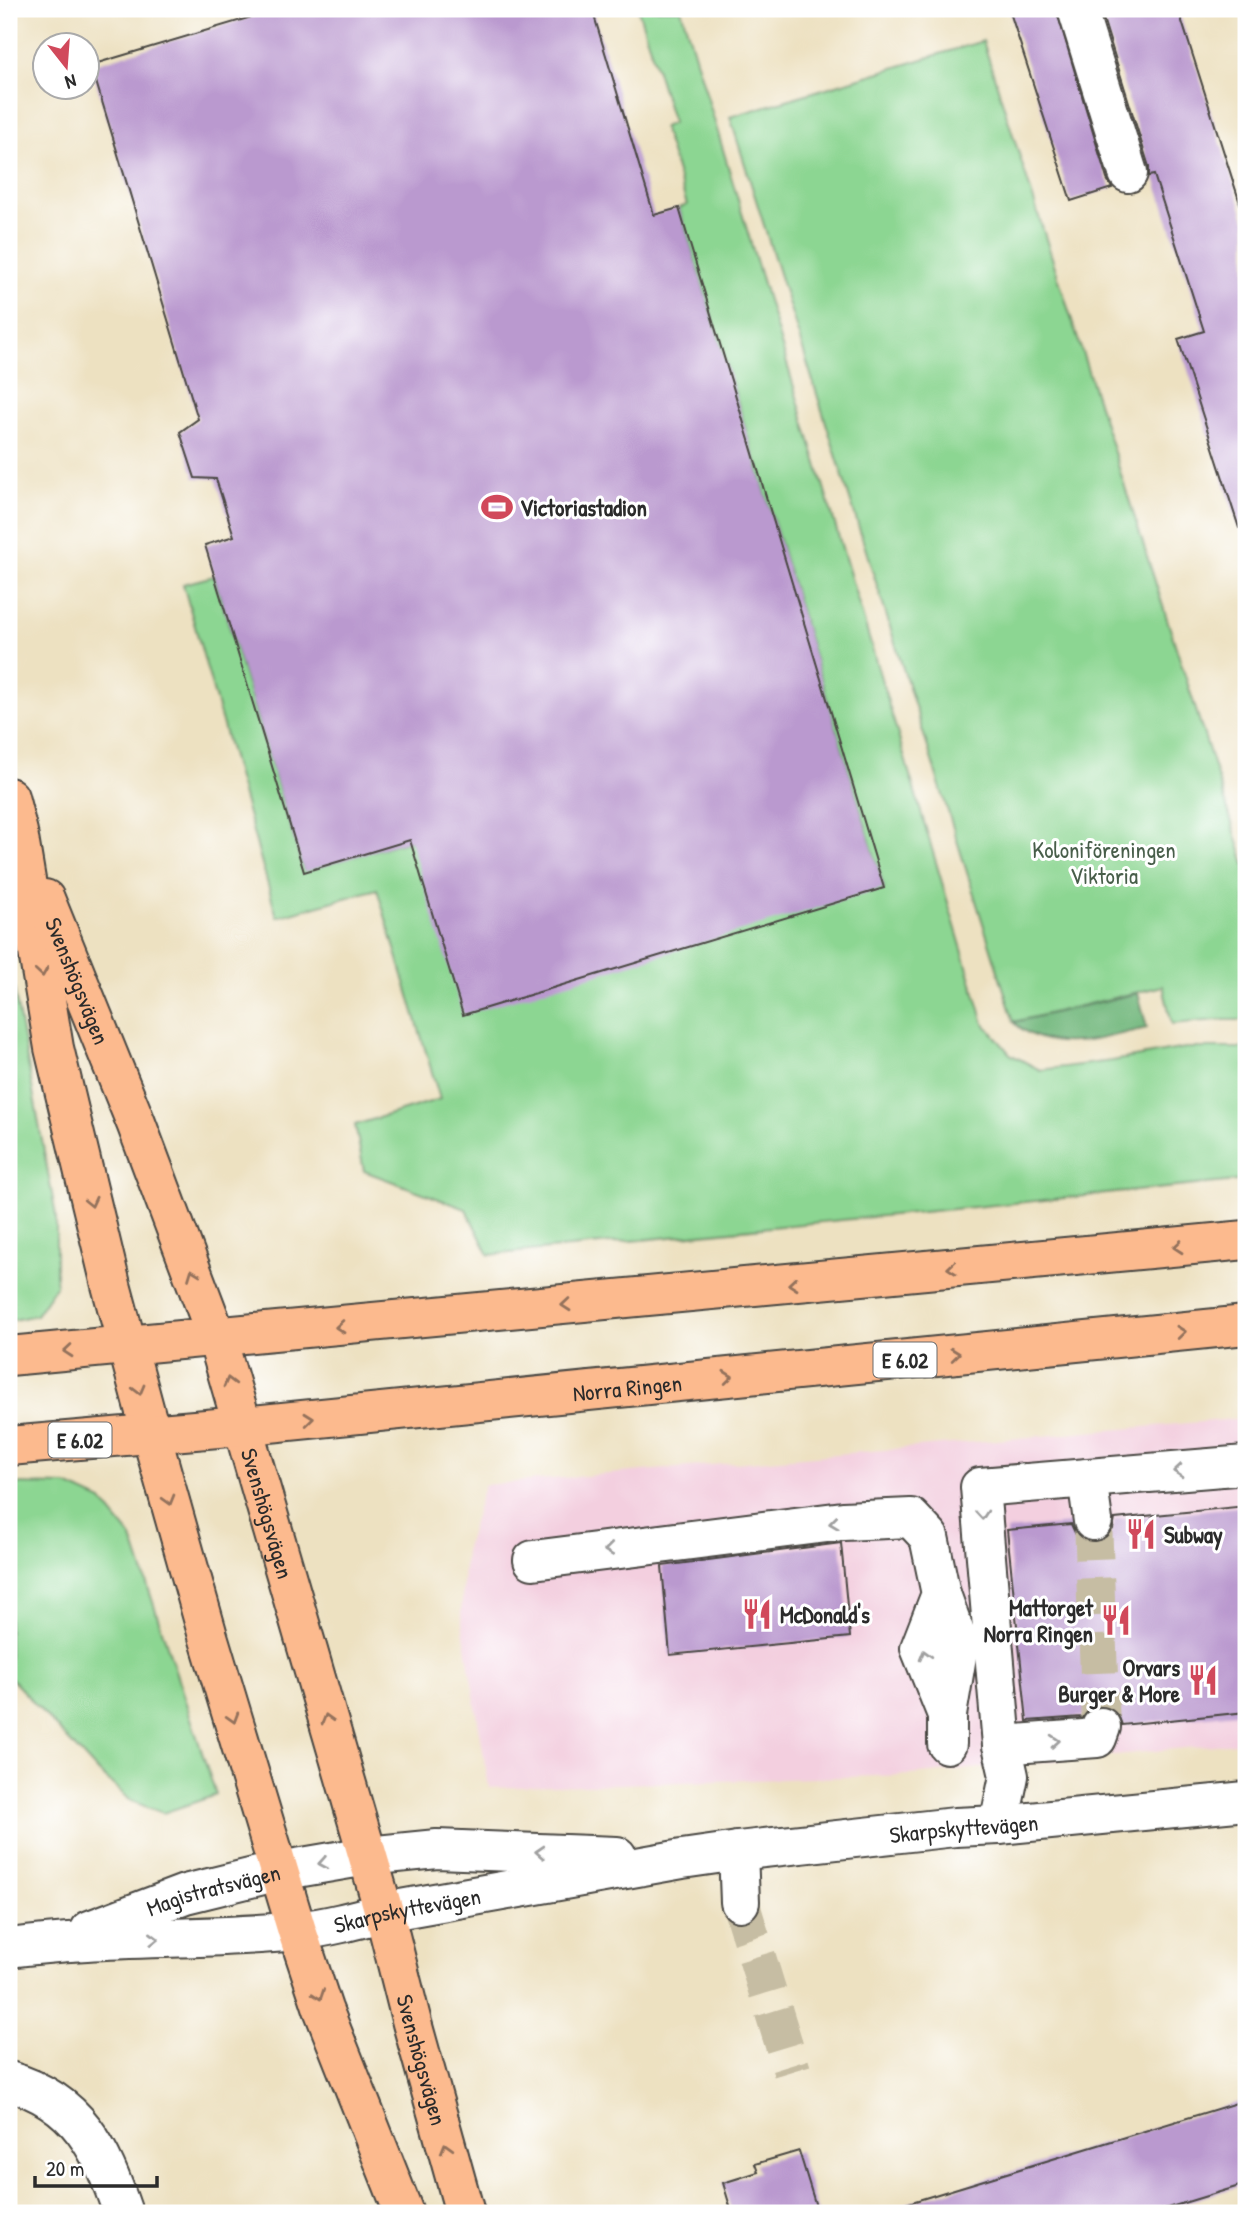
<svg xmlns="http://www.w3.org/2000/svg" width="1255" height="2222" viewBox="0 0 1255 2222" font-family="'Patrick Hand',sans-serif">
<rect width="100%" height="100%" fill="#fff"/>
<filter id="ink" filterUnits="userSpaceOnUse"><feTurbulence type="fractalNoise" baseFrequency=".0143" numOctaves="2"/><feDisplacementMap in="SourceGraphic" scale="14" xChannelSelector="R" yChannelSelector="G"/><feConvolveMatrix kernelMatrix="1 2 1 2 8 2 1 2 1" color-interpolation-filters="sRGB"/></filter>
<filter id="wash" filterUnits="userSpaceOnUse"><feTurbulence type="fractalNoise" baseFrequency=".00686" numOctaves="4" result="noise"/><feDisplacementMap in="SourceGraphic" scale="28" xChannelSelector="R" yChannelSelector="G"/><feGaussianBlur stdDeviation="1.57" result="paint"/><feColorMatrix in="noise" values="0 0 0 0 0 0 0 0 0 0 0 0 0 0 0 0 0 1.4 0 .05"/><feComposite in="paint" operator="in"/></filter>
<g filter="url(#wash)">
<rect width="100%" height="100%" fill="#ede1c1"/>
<path fill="#f3cfdf" d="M1246 1418V1742L910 1775 489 1788 461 1616 465 1551 484 1485Z"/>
<g fill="#8cd692" stroke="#5c805e" stroke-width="2">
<path d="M638 9H681L984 1023 1010 1054 1040 1070 1112 1061 1185 1048H1246V1180L489 1255 466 1209 364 1171 355 1125 440 1099 377 889 277 917 183 584 214 576 304 871 410 840 884 888 679 208 687 205 663 127 673 123Z"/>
<path d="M983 41 1246 867V1020H1218L1172 1024 1163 986 1014 1022 730 117Z"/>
<path d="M9 962 56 1216V1286L36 1315 9 1321Z"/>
<path d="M9 1484 67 1485 102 1501 132 1538 216 1795 163 1813 131 1801 94 1768 9 1676Z"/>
</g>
<path fill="#71b77c" stroke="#4e7154" stroke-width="2" d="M1138 993 1147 1028C1105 1037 1048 1058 1014 1022Z"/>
<g id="blocks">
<g fill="#ba99cf">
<path d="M278 9H592L654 215 679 208 884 888 463 1015 410 840 304 872 205 545 234 536 216 479 195 478 180 432 198 419 91 65Z"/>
<path d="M1009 9H1056L1107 179 1112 188 1071 201Z"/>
<path d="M1110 9H1178L1246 222V527L1239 528 1178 339 1204 331 1154 175 1149 176V167L1101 12Z"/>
<path d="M1246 1506V1712L1122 1725 1117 1712 1109 1707 1098 1705 1088 1710 1082 1717 1027 1721 1007 1530 1071 1524 1076 1535 1085 1541 1095 1543 1107 1538 1113 1529 1115 1519Z"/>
<path d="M841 1543 850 1637 670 1655 662 1566Z"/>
<path d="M1246 2100V2184L1151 2213H903L902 2205Z"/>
<path d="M799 2151 818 2213H732L723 2183 758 2172 755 2164Z"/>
</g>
</g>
</g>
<g filter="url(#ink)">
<use href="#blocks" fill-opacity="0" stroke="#484642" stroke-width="2"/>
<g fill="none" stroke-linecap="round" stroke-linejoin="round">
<g stroke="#c6bda3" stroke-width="38" stroke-dasharray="38 19" stroke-linecap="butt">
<path d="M1093 1521 1101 1727"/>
<path d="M740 1902 792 2071"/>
</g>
<defs>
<g id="minor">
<path d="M1077 9 1128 173"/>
<path d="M1087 1478 1093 1521"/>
<path d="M533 1560 843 1521 911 1518 929 1537 941 1594 920 1648 947 1715V1744"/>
<path d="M941 1594 959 1644 947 1715"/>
<path d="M1002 1745 1097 1738 1101 1727"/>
<path d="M999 1825 1009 1776 1002 1745 980 1487 1246 1465"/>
<path d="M738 1851 740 1902"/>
<path id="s1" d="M90 1930 185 1894 279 1871 367 1856 437 1849 617 1856"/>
<path id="s2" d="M9 1948C104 1935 200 1941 296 1931 326 1928 355 1920 384 1912L682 1859 738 1851 955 1827 999 1825 1246 1801"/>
<path d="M9 2081C79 2101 101 2149 123 2213"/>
</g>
<g id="major">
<path d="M9 797 18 832 54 1048 111 1285 151 1434 208 1636 297 1931 323 2009 404 2213"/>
<path id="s3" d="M45 899 136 1123 217 1338 384 1912 412 2023 465 2213"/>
<path d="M9 1356 1246 1240"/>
<path id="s4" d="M9 1446 241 1426 1246 1325"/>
</g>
</defs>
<use href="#minor" stroke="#484642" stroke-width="42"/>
<use href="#major" stroke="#484642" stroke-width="42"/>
<use href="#minor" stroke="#fff" stroke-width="38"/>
<use href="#major" stroke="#fcba8e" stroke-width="38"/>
</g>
<defs><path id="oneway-chevron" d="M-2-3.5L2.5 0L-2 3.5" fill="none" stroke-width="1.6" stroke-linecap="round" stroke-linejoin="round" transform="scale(1.75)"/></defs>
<g stroke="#94725c">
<use href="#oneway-chevron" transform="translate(42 972) rotate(81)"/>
<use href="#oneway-chevron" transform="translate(91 1202) rotate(77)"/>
<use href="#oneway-chevron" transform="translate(1178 1247) rotate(175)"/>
<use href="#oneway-chevron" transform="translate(952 1268) rotate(175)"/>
<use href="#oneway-chevron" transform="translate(193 1274) rotate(-111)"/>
<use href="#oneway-chevron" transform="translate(793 1284) rotate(175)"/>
<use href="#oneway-chevron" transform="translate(566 1305) rotate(175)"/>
<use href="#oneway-chevron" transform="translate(340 1327) rotate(175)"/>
<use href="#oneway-chevron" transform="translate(1181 1332) rotate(-6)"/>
<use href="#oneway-chevron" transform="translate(68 1351) rotate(175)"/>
<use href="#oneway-chevron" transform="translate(955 1354) rotate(-6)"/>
<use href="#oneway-chevron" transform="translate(728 1377) rotate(-6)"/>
<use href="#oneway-chevron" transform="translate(229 1382) rotate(-105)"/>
<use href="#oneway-chevron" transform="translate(139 1390) rotate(75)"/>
<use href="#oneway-chevron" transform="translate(309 1419) rotate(-6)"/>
<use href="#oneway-chevron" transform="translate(169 1500) rotate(74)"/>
<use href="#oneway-chevron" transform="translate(233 1718) rotate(73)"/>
<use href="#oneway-chevron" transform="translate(327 1719) rotate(-106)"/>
<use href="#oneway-chevron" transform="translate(319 1995) rotate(71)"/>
<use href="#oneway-chevron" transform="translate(446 2148) rotate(-106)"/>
</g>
<g stroke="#a0a0a0">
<use href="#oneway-chevron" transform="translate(1178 1471) rotate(175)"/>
<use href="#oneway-chevron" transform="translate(982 1515) rotate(85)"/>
<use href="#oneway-chevron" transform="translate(834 1523) rotate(173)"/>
<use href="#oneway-chevron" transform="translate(609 1550) rotate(173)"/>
<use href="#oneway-chevron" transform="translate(925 1655) rotate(-106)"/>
<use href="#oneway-chevron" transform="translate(1055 1741) rotate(-4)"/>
<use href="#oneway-chevron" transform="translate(540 1852) rotate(-177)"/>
<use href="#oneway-chevron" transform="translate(323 1863) rotate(170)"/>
<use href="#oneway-chevron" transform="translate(154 1939) rotate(-1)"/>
</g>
</g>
<defs>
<symbol id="stadium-bare" viewBox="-9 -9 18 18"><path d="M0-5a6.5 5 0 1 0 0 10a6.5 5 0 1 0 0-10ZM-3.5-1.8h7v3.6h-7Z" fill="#d1495b" stroke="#fff" stroke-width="2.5" paint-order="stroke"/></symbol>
<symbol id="restaurant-bare" viewBox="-9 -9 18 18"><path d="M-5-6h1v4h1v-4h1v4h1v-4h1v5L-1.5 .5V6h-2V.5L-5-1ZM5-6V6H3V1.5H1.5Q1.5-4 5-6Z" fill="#d1495b" stroke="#fff" stroke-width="2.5" paint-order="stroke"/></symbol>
</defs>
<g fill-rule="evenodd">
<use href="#stadium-bare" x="475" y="485" width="44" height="44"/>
<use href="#restaurant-bare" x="1119" y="1512" width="44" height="44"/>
<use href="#restaurant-bare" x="735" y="1592" width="44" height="44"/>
<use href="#restaurant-bare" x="1094" y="1598" width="44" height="44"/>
<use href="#restaurant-bare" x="1181" y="1658" width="44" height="44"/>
</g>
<g text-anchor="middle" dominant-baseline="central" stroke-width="6" stroke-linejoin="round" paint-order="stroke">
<g fill="#fff" stroke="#6b6b6b" stroke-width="2">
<rect x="873.5" y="1342.5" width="63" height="35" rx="5"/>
<rect x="48.5" y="1422.5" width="63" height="35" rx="5"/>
</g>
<g font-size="21" font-weight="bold" fill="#2b2b2b">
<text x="905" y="1360">E 6.02</text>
<text x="80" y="1440">E 6.02</text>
</g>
<g font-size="23" font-weight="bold" fill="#2b2b2b" stroke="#fff" text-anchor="start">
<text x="520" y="507">Victoriastadion</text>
<text x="1164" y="1534">Subway</text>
<text x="1093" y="1607" text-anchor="end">Mattorget<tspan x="1093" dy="26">Norra Ringen</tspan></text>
<text x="780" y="1614">McDonald's</text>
<text x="1180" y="1667" text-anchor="end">Orvars<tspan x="1180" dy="26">Burger &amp; More</tspan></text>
</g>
<g font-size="23" fill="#485e4a" stroke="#fff">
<text x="1104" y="849">Koloniföreningen<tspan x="1104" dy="26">Viktoria</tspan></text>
</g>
<g font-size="23" fill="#2b2b2b" stroke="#fff">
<text stroke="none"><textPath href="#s3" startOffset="88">Svenshögsvägen</textPath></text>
<text stroke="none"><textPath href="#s4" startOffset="621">Norra Ringen</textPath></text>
<text stroke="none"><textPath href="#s3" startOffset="654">Svenshögsvägen</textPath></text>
<text stroke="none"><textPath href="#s2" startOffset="964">Skarpskyttevägen</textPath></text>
<text stroke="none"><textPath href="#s1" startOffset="130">Magistratsvägen</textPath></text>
<text stroke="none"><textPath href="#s2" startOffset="401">Skarpskyttevägen</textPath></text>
<text stroke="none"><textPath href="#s3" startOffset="1222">Svenshögsvägen</textPath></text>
</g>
</g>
<rect width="1255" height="2222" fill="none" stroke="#fff" stroke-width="35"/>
<g transform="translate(66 66) rotate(163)"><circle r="33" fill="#ffffff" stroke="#aaaaaa" stroke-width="2"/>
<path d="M0-5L12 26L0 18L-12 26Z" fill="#d1495b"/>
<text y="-10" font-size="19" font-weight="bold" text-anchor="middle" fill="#2b2b2b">N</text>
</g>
<path d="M35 2176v10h122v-10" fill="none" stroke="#2b2b2b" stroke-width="3.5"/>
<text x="46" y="2176" font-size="21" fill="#2b2b2b" stroke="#ffffff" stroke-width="5" paint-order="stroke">20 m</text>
</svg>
